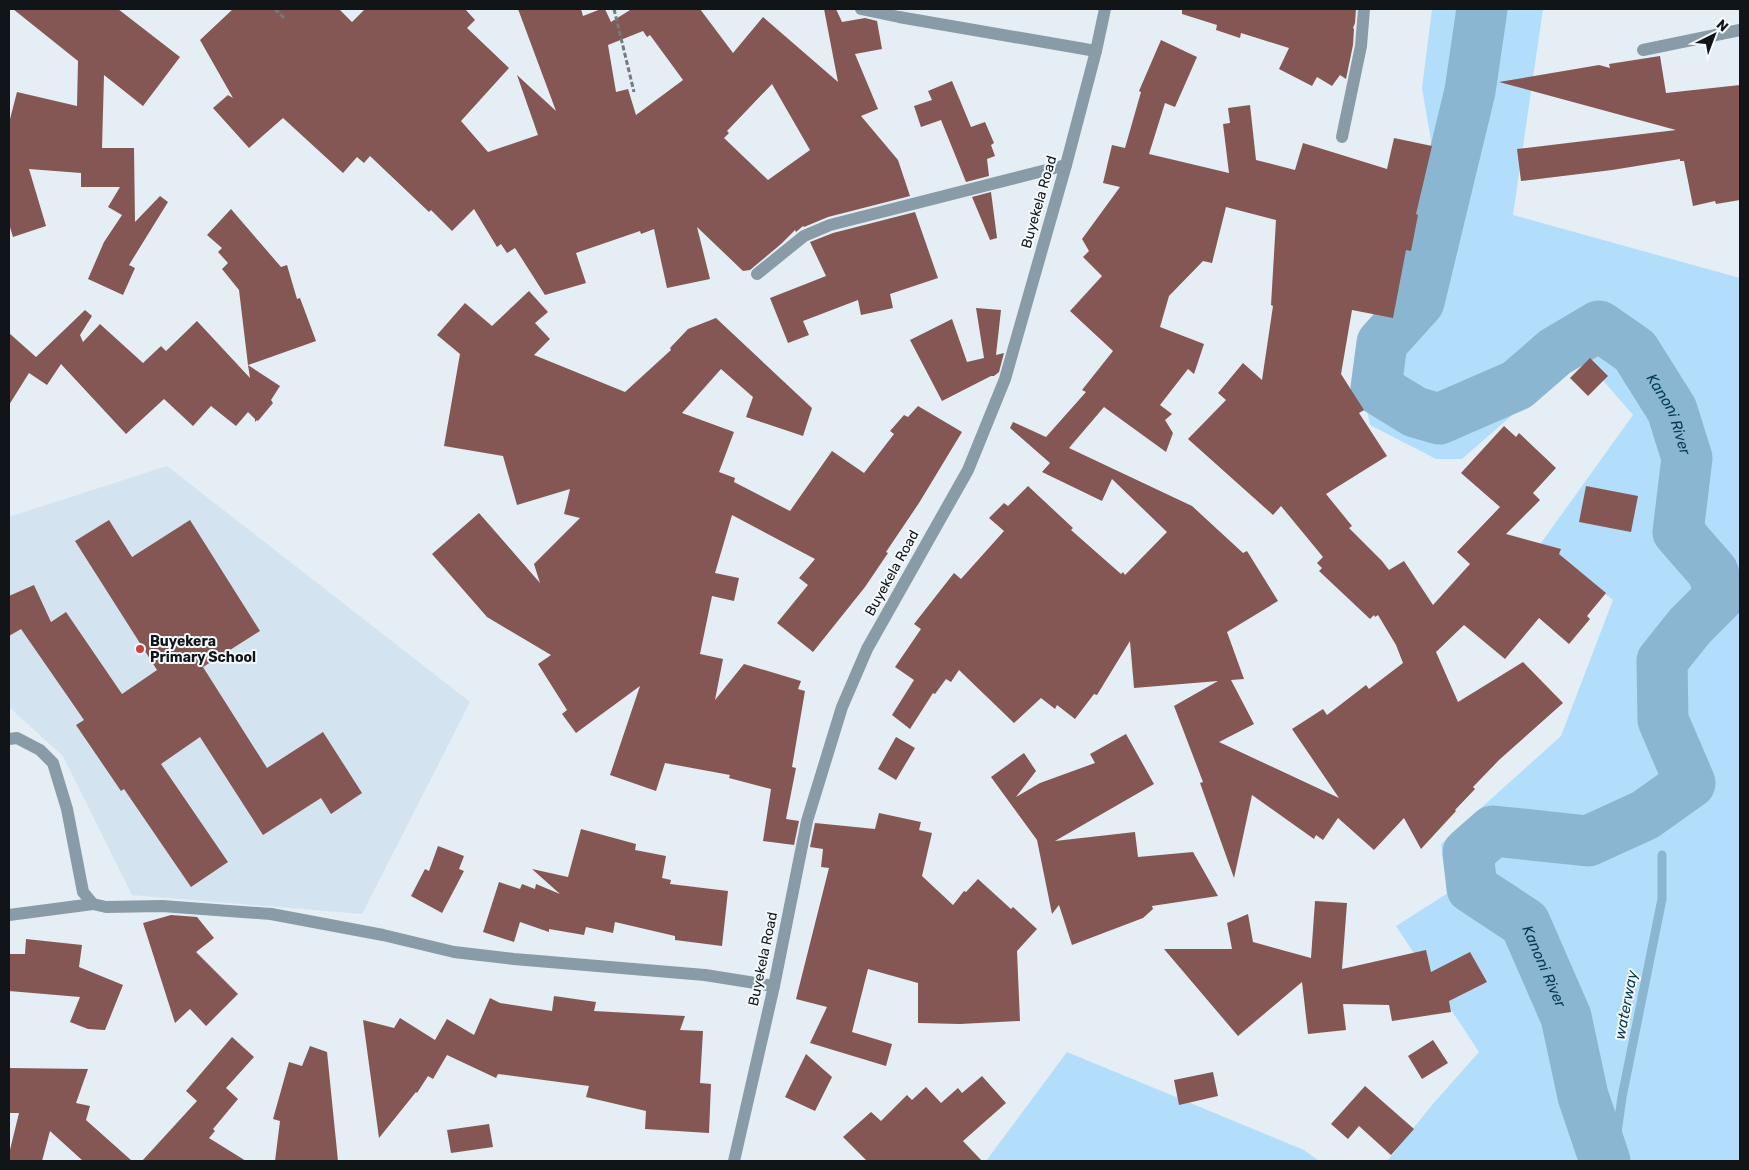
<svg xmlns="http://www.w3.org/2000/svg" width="1749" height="1170" viewBox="0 0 1749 1170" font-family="Rubik,sans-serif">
<rect width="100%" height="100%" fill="#e4eef4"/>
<path fill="#d3e3ef" d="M167 466 470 702 362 914 132 895 63 756 9 707V517Z"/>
<g fill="#b3defb">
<path d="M1432 9H1543L1513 215 1740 278V1161H1387L1432 1105 1479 1052 1396 926 1448 893 1441 844 1561 736 1613 600 1541 543 1633 415 1581 355 1462 459H1436L1370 425 1360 373 1402 265 1432 146 1422 88Z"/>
<path d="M1067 1052 1304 1150 1319 1161H986Z"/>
</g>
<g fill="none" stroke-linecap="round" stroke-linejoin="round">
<path stroke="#8ab6d1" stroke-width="9" d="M1613 1161 1622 1097 1662 899V855"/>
<path stroke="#8ab6d1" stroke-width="51" id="s1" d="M1482 9 1470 91 1419 302 1382 343 1376 388 1415 412 1439 419 1517 385 1555 352 1599 326 1635 351 1672 410 1687 458 1678 532 1713 572 1720 596 1690 626 1662 661 1663 720 1690 783 1645 815 1588 841 1493 831 1468 853 1472 888 1525 923 1566 1017 1583 1096 1605 1161"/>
</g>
<g fill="#855754" fill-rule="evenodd">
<path d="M13 9H118L180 57 143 106 104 75 102 148H134L135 222 160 196 168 202 129 265 135 268 123 295 88 279 104 242 122 215 108 207 120 187H81V173L29 169 46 226 13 237 9 224V123L17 92 77 106 78 61Z"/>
<path d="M233 9H339L352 22 365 9H465L475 20 467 28 509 68 461 121 488 152 538 135 517 75 556 111 518 9H581L583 16 601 9H605L611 22 630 10 629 9H700L733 53 763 17 838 82 824 9H836L842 22 865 18 877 21 882 49 855 54 878 109 861 116 898 160 910 196 828 217 804 227 803 226 796 232 795 230 781 244 750 270 743 271 697 227 710 279 667 288 654 229 641 234 640 231 576 253 586 283 545 295 515 248 507 253 501 244 497 247 474 209 452 231 431 210 429 212 370 156 364 163 357 157 343 173 283 118 249 148 213 108 228 95 233 98 200 40ZM643 31 647 37 650 35 683 80 636 115 628 89 616 92 608 45ZM772 84 810 150 768 180 724 138 729 133 727 131Z"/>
<path d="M1182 9H1356L1355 23 1353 28 1354 29 1353 45 1346 79 1340 75 1332 86 1317 77 1312 86 1279 69 1289 48 1241 33 1240 38 1216 30 1217 25 1182 14Z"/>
<path d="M1161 40 1197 57 1175 107 1165 103 1149 154 1229 173 1223 124 1230 123 1228 108 1250 105 1256 160 1295 170 1303 143 1387 169 1394 138 1432 146 1416 214 1418 215 1411 251 1406 250 1393 318 1352 310 1341 374 1364 410 1359 413 1387 456 1326 494 1352 526 1349 528 1382 561 1389 570 1404 561 1433 605 1470 564 1457 552 1500 507 1461 473 1504 426 1516 437 1519 433 1556 468 1533 493 1540 500 1506 534 1561 549 1559 554 1606 593 1587 616 1590 619 1569 644 1539 618 1505 659 1464 625 1436 652 1458 702 1523 662 1563 703 1499 760 1473 787 1475 789 1455 810 1456 811 1421 849 1404 818 1374 850 1338 818 1323 840 1316 835 1314 839 1252 795 1234 878 1200 783 1203 782 1174 706 1218 681 1134 688 1130 641 1097 695 1094 694 1075 719 1057 705 1055 709 1041 698 1014 723 959 670 951 682 946 679 935 694 933 693 910 729 892 715 914 680 895 667 921 629 914 624 954 573 961 579 1004 531 989 518 1004 503 1008 506 1028 486 1073 528 1071 530 1121 574 1123 572 1125 575 1167 532 1112 479 1102 501 1042 472 1050 463 1010 428 1013 422 1046 437 1086 392 1082 390 1113 351 1070 311 1102 276 1083 257 1089 251 1082 239 1120 187 1103 183 1112 145 1125 148 1141 92 1139 91ZM1226 207 1276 220 1271 305 1273 306 1262 380 1243 363 1218 393 1226 400 1188 439 1273 515 1281 506 1323 557 1317 563 1322 568 1319 571 1370 619 1374 615 1375 617 1378 615 1396 645 1403 663 1369 689 1366 685 1327 715 1323 709 1292 729 1339 798 1219 742 1254 724 1231 680 1244 679 1227 632 1278 601 1247 551 1243 553 1192 506 1069 448 1104 407 1166 452 1173 433 1165 420 1172 414 1160 405 1188 369 1194 374 1204 344 1160 327 1169 296 1203 261 1212 263Z"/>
<path d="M1660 56 1666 93 1740 85V200L1716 204 1715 201 1693 206 1684 161H1680V159L1612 170 1521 181 1517 149 1676 130 1499 82 1599 65 1610 68 1609 64Z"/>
<path d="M952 81 971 127 985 122 994 143 991 145 995 156 987 159 989 176 966 182 941 120 921 127 914 106 932 100 928 91Z"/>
<path d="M991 192 997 238 990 240 972 197Z"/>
<path d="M231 209 281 267 287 265 297 299 300 298 316 341 248 365 239 290 222 269 228 263 218 252 222 248 207 235Z"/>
<path d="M915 212 938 278 890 294 893 308 861 315 858 300 803 321 809 335 788 343 770 298 826 276 810 242 833 233Z"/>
<path d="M529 291 548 312 535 323 550 339 534 355 625 392 671 350 670 348 688 329 716 318 812 408 803 436 746 417 753 397 721 369 682 413 734 432 719 472 735 478 734 482 790 511 832 451 864 473 894 434 890 431 904 415 908 417 918 406 962 432 919 503 886 552 888 553 865 587 813 652 777 623 808 585 799 578 815 559 732 515 715 573 739 578 734 601 712 596 700 654 723 659 715 700 744 664 801 681 798 689 805 691 792 767 796 768 786 819 799 821 794 845 763 841 771 789 729 778 730 775 665 763 656 791 610 775 640 686 576 733 562 714 567 710 538 664 551 655 487 617 432 554 479 513 540 583 534 564 580 518 564 514 570 489 517 505 503 456 444 446 460 354 437 335 465 303 492 326Z"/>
<path d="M976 308 1001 310 996 355 1004 353 999 372 994 376H991L942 401 910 340 952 319 967 362 984 358Z"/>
<path d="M85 310 92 316 80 335 83 342 100 324 143 363 161 346 166 351 197 321 250 378 248 365 280 386 271 400 273 403 258 421 257 420 255 422V419L248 412 236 426 211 406 193 426 164 399 126 434 61 364 47 385 29 373 9 405V333L36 357Z"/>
<path d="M1590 358 1608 376 1588 396 1570 378Z"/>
<path d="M1586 486 1638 496 1631 532 1579 522Z"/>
<path d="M109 520 132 557 190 520 260 631 203 667 267 768 323 732 362 793 331 814 321 798 263 835 200 737 161 764 228 862 191 887 124 789 121 791 76 725 84 720 21 629 9 636V596L34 585 51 622 66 612 122 694 157 670 75 541Z"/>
<path d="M1126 734 1154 784 1055 841 1135 832 1138 857 1193 852 1218 896 1152 906 1153 909 1143 918 1072 945 1059 905 1052 914 1037 840 991 777 1024 753 1036 771 1016 797 1040 783 1095 763 1090 754Z"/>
<path d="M896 737 915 748 896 780 878 769Z"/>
<path d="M879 813 921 822 919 830 932 833 922 876 953 905 964 891 966 892 978 879 1011 909 1013 907 1037 929 1017 951 1020 1021 960 1024 918 1023V983L868 969 852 1032 892 1044 886 1066 810 1043 827 1007 796 999 829 868 821 867 823 849 810 847 815 823 875 829Z"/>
<path d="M581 829 636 844 635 850 666 856 662 878 671 880 670 884 728 891 722 946 675 940V936L615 922 613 933 586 927 584 935 549 929V932L520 922 514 942 483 932 499 882 520 889 522 884 535 889 536 884 560 894 532 869 568 877Z"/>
<path d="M438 846 464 856 459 869 464 871 442 913 411 896 425 869 429 871Z"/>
<path d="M1315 901 1347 903 1342 969 1426 950 1431 972 1470 952 1487 982 1449 1001 1451 1012 1392 1021 1389 1005 1343 1004 1346 1030 1308 1034 1302 982 1238 1036 1164 949H1232L1227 923 1248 914 1253 942 1311 958Z"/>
<path d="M171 915 197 917 214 938 196 952 238 994 206 1026 190 1009 175 1023 143 923Z"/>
<path d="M26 939 82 945 79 967 123 985 105 1030 88 1029 70 1022 80 997 9 991V954H25Z"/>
<path d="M554 996 596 1002 594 1011 685 1016 680 1030 703 1031 700 1083 711 1084 709 1133 645 1129 646 1111 586 1097 589 1086 498 1074 496 1078 447 1055 433 1079 428 1076 417 1093 416 1092 379 1138 363 1020 394 1028 400 1018 435 1040 447 1019 474 1035 490 998 500 1003 552 1011Z"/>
<path d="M232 1037 254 1057 226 1088 238 1099 213 1129 215 1131 209 1138 246 1161H142L197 1101 186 1091Z"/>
<path d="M1433 1040 1448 1063 1422 1079 1408 1056Z"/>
<path d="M310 1046 327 1052 338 1161H275L280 1121 273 1119 289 1062 302 1066Z"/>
<path d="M806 1054 832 1077 815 1111 785 1097Z"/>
<path d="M9 1068 88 1069 76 1103 90 1106 86 1120 132 1161H83L50 1131 42 1161H9V1154L19 1113H9Z"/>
<path d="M1213 1072 1218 1096 1179 1105 1174 1080Z"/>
<path d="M982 1076 1006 1103 963 1141 982 1161H867L843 1137 871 1112 881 1121 907 1095 912 1100 926 1087 941 1103 958 1088 962 1093Z"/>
<path d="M1365 1086 1414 1129 1391 1155 1359 1126 1348 1139 1331 1124Z"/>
<path d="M489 1124 493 1147 451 1153 447 1130Z"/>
</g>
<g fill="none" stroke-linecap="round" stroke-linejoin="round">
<g stroke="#747a7e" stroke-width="3" stroke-dasharray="5 2.5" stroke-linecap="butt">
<path d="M275 9 285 19"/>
<path d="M614 9 634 92"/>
</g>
<g stroke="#899ba7" stroke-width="12">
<path d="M861 9 899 17 1096 51"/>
<path d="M1643 50 1740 30"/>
<path d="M1342 137 1361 46 1364 9"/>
<path d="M757 274 804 236 830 225 1066 165"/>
<path d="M9 739 17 738 40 750 53 763 67 809 83 892 93 904 106 907 162 906 271 914 383 935 454 952 514 959 705 975 774 986"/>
<path d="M9 915 93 904"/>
<path d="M734 1161 774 986 807 821 842 707 867 649 968 470 1005 379 1066 165 1096 51 1105 9"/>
</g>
</g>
<circle fill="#cf3f43" stroke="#f5fafe" stroke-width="2" cx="140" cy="649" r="5"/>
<g text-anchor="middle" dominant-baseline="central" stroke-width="4" stroke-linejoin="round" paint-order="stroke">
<g font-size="14" fill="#121517" stroke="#f5fafe">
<text transform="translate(1039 202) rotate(-74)">Buyekela Road</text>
<text transform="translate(892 573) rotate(-61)">Buyekela Road</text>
<text transform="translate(763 959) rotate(-78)">Buyekela Road</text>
</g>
<g font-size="14" font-weight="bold" fill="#121517" stroke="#f5fafe" text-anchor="start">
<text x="150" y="641">Buyekera<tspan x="150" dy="16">Primary School</tspan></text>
</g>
<g font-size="15" font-style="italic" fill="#003a56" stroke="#f5fafe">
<text stroke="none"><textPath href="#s1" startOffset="774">Kanoni River</textPath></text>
<text stroke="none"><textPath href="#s1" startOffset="1582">Kanoni River</textPath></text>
<text transform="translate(1626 1005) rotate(-79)">waterway</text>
</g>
</g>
<rect width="1749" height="1170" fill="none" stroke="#121517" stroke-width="20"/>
<g transform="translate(1714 35) rotate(42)" stroke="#f5fafe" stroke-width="4" paint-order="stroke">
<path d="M0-4L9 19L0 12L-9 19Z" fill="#121517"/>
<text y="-8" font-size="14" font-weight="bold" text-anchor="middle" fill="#121517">N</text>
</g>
</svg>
